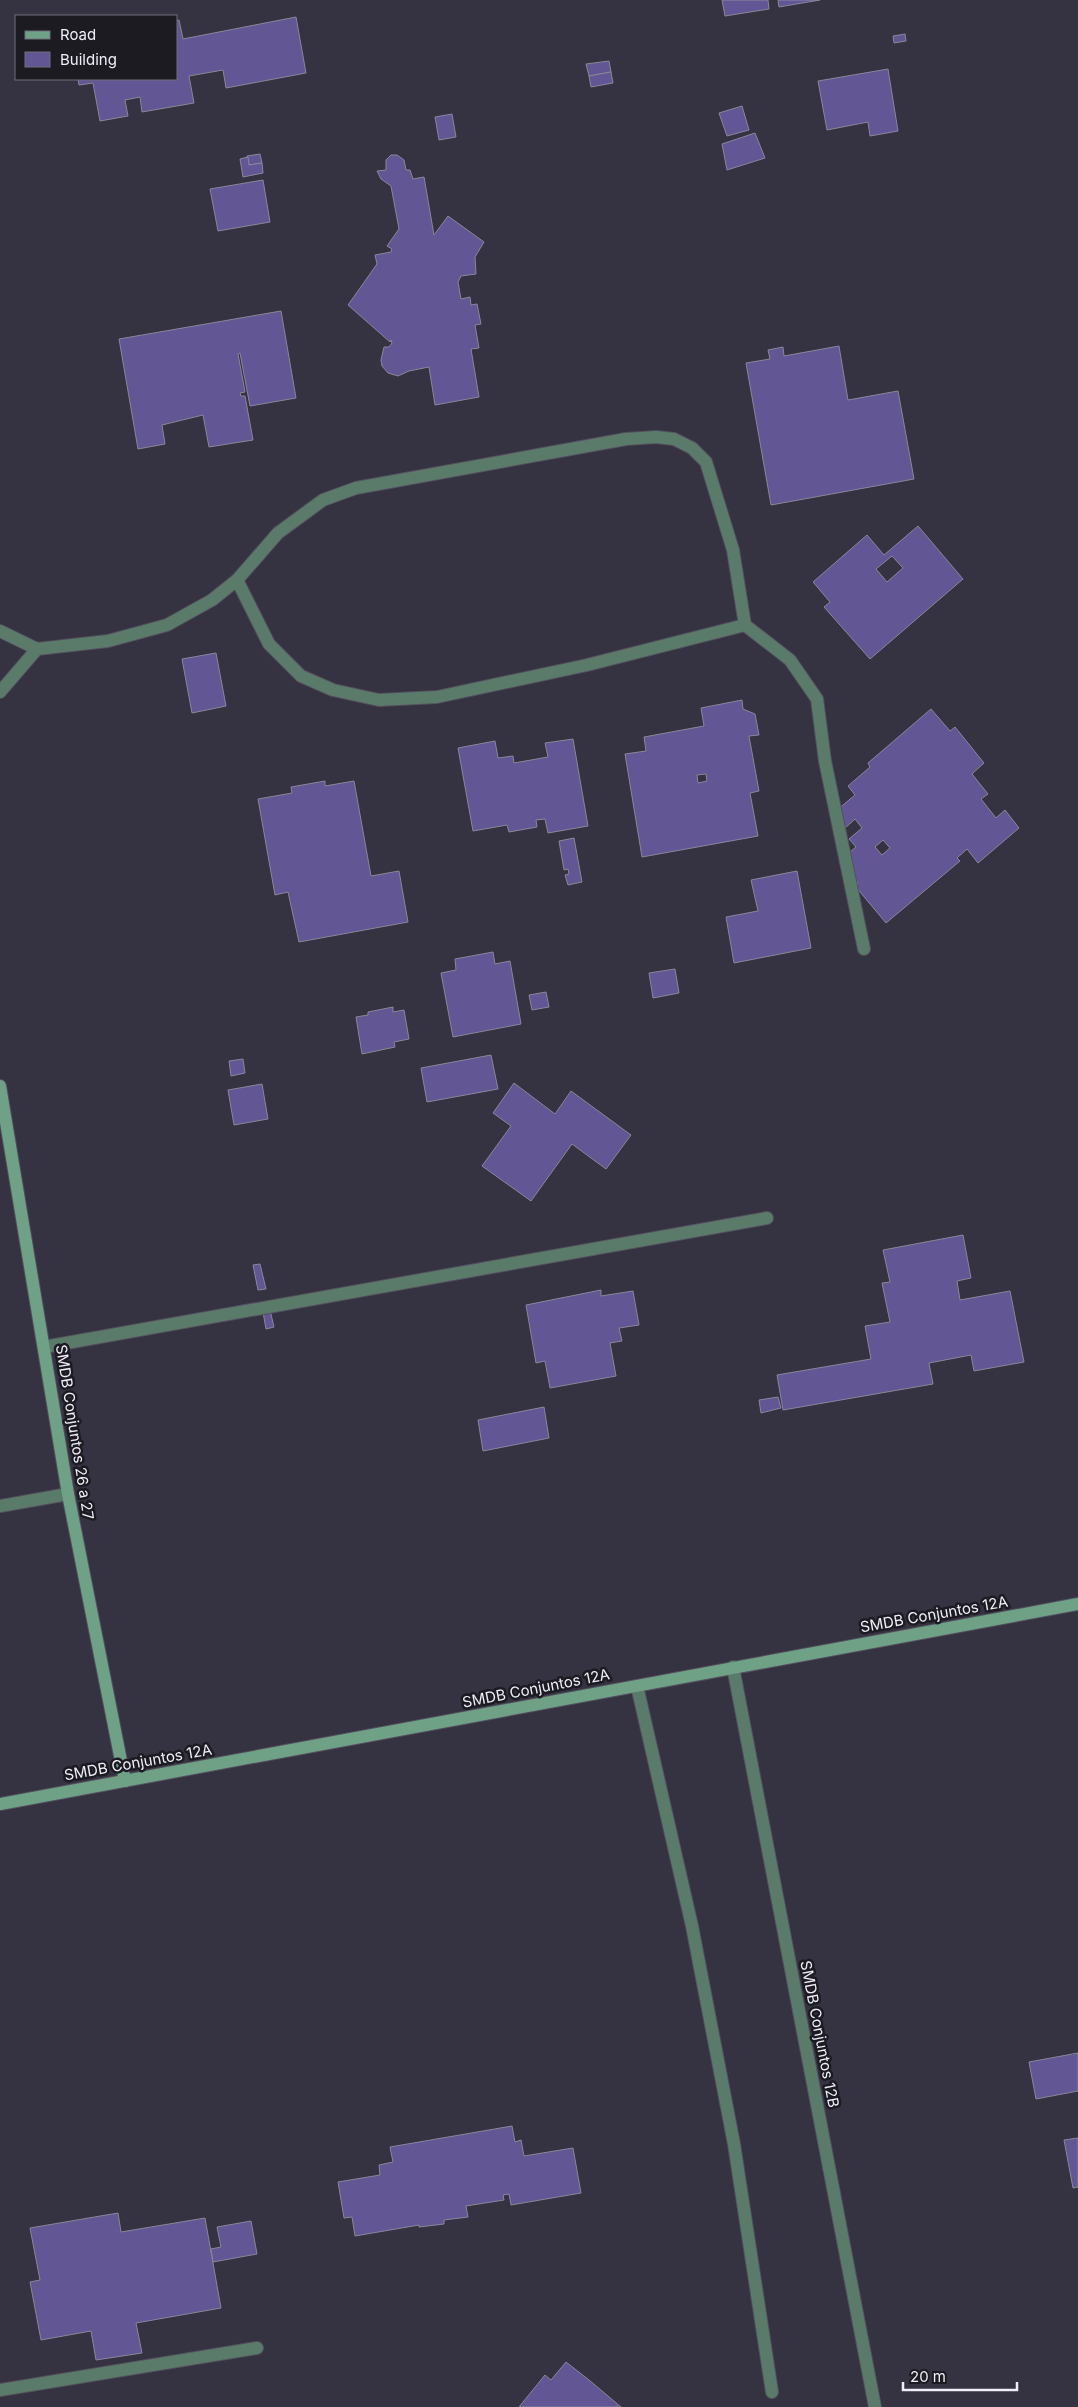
<svg xmlns="http://www.w3.org/2000/svg" width="1078" height="2407" viewBox="0 0 1078 2407" font-family="Inter,sans-serif">
<rect width="100%" height="100%" fill="#353241"/>
<g fill="#635694" stroke="#8a8799" fill-rule="evenodd">
<path d="M722 0H768L769 9 725 16Z"/>
<path d="M778 0H820L779 7Z"/>
<path d="M296 17 306 73 226 88 223 70 189 76 194 103 142 112 140 97 125 100 128 116 100 121 93 83 79 85 78 79H176V21L179 20 183 39Z"/>
<path d="M905 34 906 41 894 43 893 36Z"/>
<path d="M609 61 611 72 589 76 586 64Z"/>
<path d="M888 69 898 131 870 136 868 122 827 130 818 81Z"/>
<path d="M611 72 613 83 591 87 589 76Z"/>
<path d="M742 106 749 130 727 136 719 113Z"/>
<path d="M452 114 456 137 439 140 435 117Z"/>
<path d="M755 133 765 158 727 170 722 144Z"/>
<path d="M260 154 262 163 249 165 247 156Z"/>
<path d="M397 155 404 160 406 170H410L413 179 424 177 434 235 448 216 484 242 475 257 476 274 461 276 458 282 461 299 470 297 471 305 477 304 481 324 475 325 479 348 471 349 479 397 435 405 429 367 409 371 398 376 388 373 382 366 381 360 384 347H389L392 343 391 340 390 342 348 305 377 264 375 255 391 252 392 249 387 246 399 229 391 186 381 179 377 171 386 170V160L391 155Z"/>
<path d="M248 157 249 165 262 163 263 173 243 177 240 159Z"/>
<path d="M263 180 270 222 218 231 210 189Z"/>
<path d="M281 311 296 398 250 406 240 353 238 354 245 392 240 393 241 396H245L253 440 209 447 203 415 162 425 165 444 138 449 119 339Z"/>
<path d="M839 346 848 400 898 391 914 479 771 505 746 363 770 359 768 350 783 347 784 356Z"/>
<path d="M918 526 963 579 870 659 824 607 830 602 813 582 867 535 884 555ZM892 556 903 568 887 582 876 569Z"/>
<path d="M216 653 226 706 192 713 182 659Z"/>
<path d="M742 700 743 709 755 714 759 735 749 736 759 791 750 793 758 836 642 857 625 754 646 751 644 737 704 726 701 708ZM706 774 707 781 698 783 697 775Z"/>
<path d="M931 709 950 731 955 727 984 763 972 774 988 794 981 799 996 818 1005 810 1019 828 978 863 967 849 957 858 960 861 886 923 855 886 858 883 839 861 856 847 849 839 862 828 855 819 844 829 831 815 855 795 848 786 870 767 868 763ZM883 840 890 848 882 855 875 847Z"/>
<path d="M573 739 588 826 548 833 545 819 536 820 537 827 509 832 507 825 473 831 458 748 495 741 498 758 513 756 514 763 548 757 545 743Z"/>
<path d="M325 781V786L354 781 371 876 399 871 408 922 299 942 288 892 275 895 258 799 292 793 291 787Z"/>
<path d="M574 838 582 882 568 885 565 875 569 874 568 869 564 870 559 841Z"/>
<path d="M797 871 811 948 734 963 726 917 758 911 751 880Z"/>
<path d="M493 952 495 964 510 961 521 1024 453 1037 441 973 456 970 455 959Z"/>
<path d="M675 969 679 993 653 998 649 973Z"/>
<path d="M546 992 549 1007 532 1010 529 995Z"/>
<path d="M393 1007V1012L404 1010 409 1039 394 1042 395 1047 362 1054 356 1017 368 1015V1012Z"/>
<path d="M491 1055 498 1089 427 1102 421 1068Z"/>
<path d="M243 1059 245 1073 231 1076 229 1061Z"/>
<path d="M514 1083 555 1114 571 1091 631 1135 606 1169 572 1144 531 1201 482 1166 511 1126 493 1113Z"/>
<path d="M262 1084 268 1119 234 1125 228 1090Z"/>
<path d="M963 1235 971 1278 957 1281 960 1300 1010 1291 1024 1362 974 1371 971 1355 929 1363 933 1384 783 1410 777 1375 871 1359 865 1326 890 1322 882 1283 890 1282 883 1250Z"/>
<path d="M260 1264 266 1289 258 1290 253 1265Z"/>
<path d="M601 1290V1296L633 1291 639 1325 619 1328 622 1341 610 1343 616 1376 550 1388 545 1361 536 1363 526 1305Z"/>
<path d="M270 1310 274 1327 266 1329 263 1312Z"/>
<path d="M778 1397 781 1408 761 1413 759 1400Z"/>
<path d="M544 1407 549 1438 483 1451 478 1420Z"/>
<path d="M1078 2053V2091L1036 2099 1029 2062Z"/>
<path d="M512 2126 515 2142 521 2140 524 2156 573 2148 581 2193 511 2205 509 2194 503 2195 504 2200 466 2206 468 2217 444 2220V2224L419 2227V2225L355 2236 352 2217 344 2218 338 2182 380 2175 379 2165 393 2162 390 2147Z"/>
<path d="M1078 2138V2187L1073 2188 1064 2140Z"/>
<path d="M118 2213 121 2232 205 2218 221 2308 136 2323 142 2353 96 2360 91 2331 41 2340 30 2282 40 2280 30 2228Z"/>
<path d="M251 2221 257 2254 213 2262 211 2249 221 2247 217 2227Z"/>
<path d="M566 2362 589 2380 621 2407H519L545 2375 551 2380Z"/>
</g>
<g fill="none" stroke-linecap="round" stroke-linejoin="round">
<defs>
<g id="lane">
<path d="M637 1686 692 1926 734 2144 772 2392"/>
<path d="M0 2390 257 2348"/>
</g>
<g id="street">
<path d="M237 580 269 644 301 676 333 690 379 700 437 697 587 665 745 625"/>
<path d="M0 631 37 649 108 641 167 625 212 600 237 580 278 533 323 500 356 488 626 439 656 437 674 439 692 448 706 462 733 550 745 625 790 660 817 699 825 761 864 949"/>
<path d="M0 692 37 649"/>
<path d="M44 1347 767 1218"/>
<path d="M0 1506 68 1494"/>
<path d="M733 1667 875 2407"/>
</g>
<g id="secondary">
<path d="M0 1086 68 1494 125 1781"/>
<path d="M0 1804 1078 1604"/>
</g>
</defs>
<use href="#lane" stroke="#53505e" stroke-width="14"/>
<use href="#street" stroke="#53505e" stroke-width="14"/>
<use href="#secondary" stroke="#53505e" stroke-width="14"/>
<use href="#lane" stroke="#5b7b6a" stroke-width="12"/>
<use href="#street" stroke="#5b7b6a" stroke-width="12"/>
<use href="#secondary" stroke="#6fa187" stroke-width="12"/>
</g>
<g text-anchor="middle" dominant-baseline="central" stroke-width="5" stroke-linejoin="round" paint-order="stroke">
<g font-size="15" fill="#efeef8" stroke="#1c1b22">
<text transform="translate(75 1432) rotate(81)">SMDB Conjuntos 26 a 27</text>
<text transform="translate(934 1614) rotate(-10)">SMDB Conjuntos 12A</text>
<text transform="translate(536 1688) rotate(-11)">SMDB Conjuntos 12A</text>
<text transform="translate(138 1762) rotate(-10)">SMDB Conjuntos 12A</text>
<text transform="translate(820 2034) rotate(79)">SMDB Conjuntos 12B</text>
</g>
</g>
<rect x="15" y="15" width="162" height="65" fill="#1c1b22" stroke="#706f78"/>
<rect x="25" y="31" width="25" height="8" fill="#6fa187" stroke="#706f78"/>
<text x="60" y="40" font-size="15" fill="#efeef8">Road</text>
<rect x="25" y="52" width="25" height="15" fill="#635694" stroke="#706f78"/>
<text x="60" y="65" font-size="15" fill="#efeef8">Building</text>
<path d="M903 2382v8h114v-8" fill="none" stroke="#efeef8" stroke-width="2.5"/>
<text x="910" y="2382" font-size="15" fill="#efeef8" stroke="#1c1b22" stroke-width="4" paint-order="stroke">20 m</text>
</svg>
